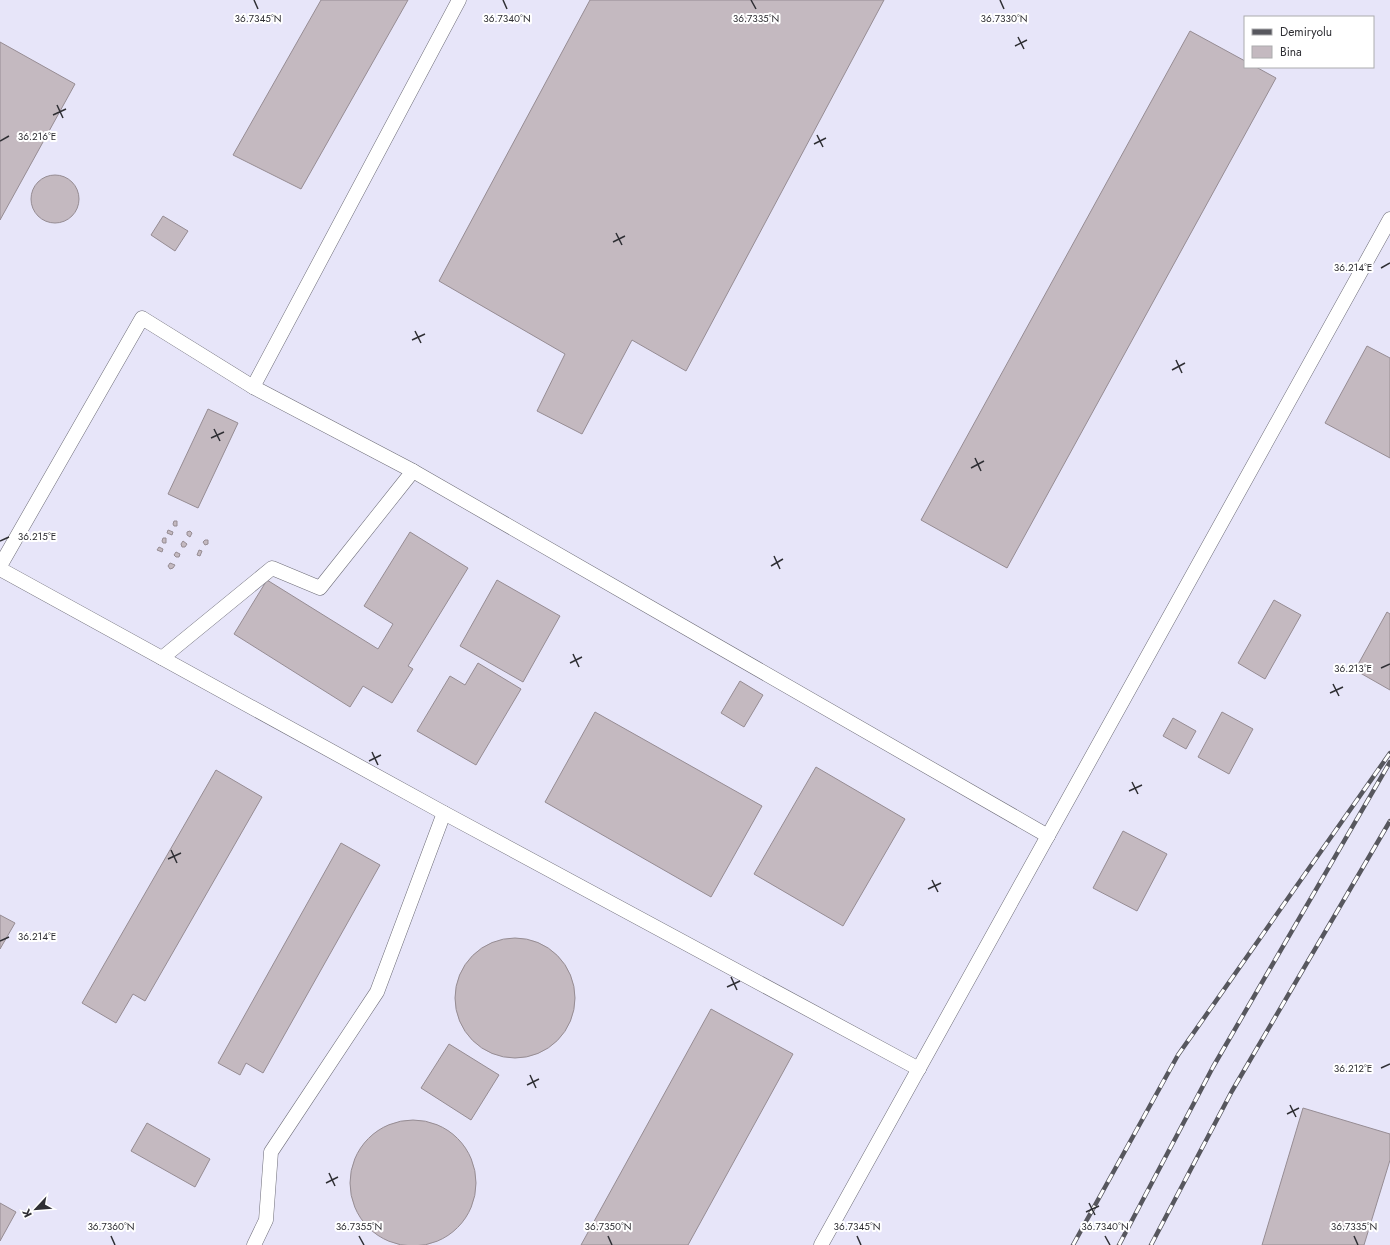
<svg xmlns="http://www.w3.org/2000/svg" width="1390" height="1245" viewBox="0 0 1390 1245" font-family="Jost,sans-serif">
<rect width="100%" height="100%" fill="#f4f3ff"/>
<path fill="#e7e5f9" fill-rule="evenodd" d="M0 0H1390V1245H0ZM1245 17H1373V67H1245Z"/>
<g fill="#c4b9c0" stroke="#968c93">
<path d="M321 0H408L301 189 233 155Z"/>
<path d="M590 0H884L686 371 632 340 582 434 537 411 565 354 439 281Z"/>
<path d="M1190 31 1245 61V67H1256L1276 78 1007 568 921 520Z"/>
<path d="M0 42 75 84 0 220Z"/>
<circle cx="55" cy="199" r="24"/>
<path d="M163 216 188 231 175 251 151 235Z"/>
<path d="M1367 346 1390 358V458L1325 423Z"/>
<path d="M208 409 238 423 198 508 168 494Z"/>
<path d="M174 521H177V526H174L173 524Z"/>
<path d="M168 530 173 532 172 535 167 533Z"/>
<path d="M190 531 192 533 190 537 187 535V532Z"/>
<path d="M410 532 468 568 408 666 413 669 392 703 363 686 350 707 234 634 267 580 378 649 393 624 364 606Z"/>
<path d="M163 538H166V543H163L162 541Z"/>
<path d="M205 540H208V544L205 545 203 542Z"/>
<path d="M183 541 187 544 185 547H182L181 544Z"/>
<path d="M159 547 163 549 162 552 157 550Z"/>
<path d="M199 550 202 551 200 556 197 555Z"/>
<path d="M176 552 180 554 179 557H176L174 555Z"/>
<path d="M170 563 175 565 173 568 170 569 168 566Z"/>
<path d="M497 580 560 616 523 682 460 646Z"/>
<path d="M1274 600 1301 615 1265 679 1238 663Z"/>
<path d="M1387 612 1390 614V690L1355 670Z"/>
<path d="M478 663 521 689 476 765 417 731 450 676 465 685Z"/>
<path d="M740 681 763 695 744 727 721 713Z"/>
<path d="M595 712 762 806 711 897 545 802Z"/>
<path d="M1222 712 1253 729 1229 774 1198 757Z"/>
<path d="M1173 718 1196 731 1186 749 1163 736Z"/>
<path d="M816 767 905 819 843 926 754 874Z"/>
<path d="M216 770 262 797 145 1001 133 994 116 1023 82 1003Z"/>
<path d="M1123 831 1167 854 1137 911 1093 888Z"/>
<path d="M341 843 380 865 263 1073 246 1063 240 1075 218 1063Z"/>
<path d="M0 915 15 923 0 949Z"/>
<circle cx="515" cy="998" r="60"/>
<path d="M711 1009 793 1054 688 1245H581Z"/>
<path d="M449 1044 499 1075 471 1120 421 1088Z"/>
<path d="M1303 1108 1390 1134V1160L1364 1245H1262Z"/>
<circle cx="413" cy="1183" r="63"/>
<path d="M147 1123 210 1159 195 1187 131 1151Z"/>
<path d="M0 1203 16 1212 0 1241Z"/>
</g>
<g fill="none" stroke-linecap="round" stroke-linejoin="round">
<defs>
<g id="service">
<path d="M253 387 459 0"/>
<path d="M0 566 142 318 253 387 413 471"/>
<path d="M0 569 444 813 919 1069"/>
<path d="M162 658 272 568 320 588 413 471 1048 836"/>
<path d="M254 1245 266 1220 271 1152 377 992 444 813"/>
<path d="M821 1245 1390 219"/>
</g>
</defs>
<use href="#service" stroke="#6d6c77" stroke-width="15"/>
<use href="#service" stroke="#fff" stroke-width="14"/>
<defs>
<g id="rail">
<path d="M1073 1245 1178 1055 1390 753"/>
<path d="M1119 1245 1213 1067 1390 762"/>
<path d="M1151 1245 1232 1091 1390 821"/>
</g>
</defs>
<use href="#rail" stroke="#57575e" stroke-width="4.5"/>
<use href="#rail" stroke="#fff" stroke-width="3" stroke-dasharray="9" stroke-linecap="butt"/>
</g>
<path fill="none" stroke="#2f2f34" stroke-width="1.5" d="M254 0 258 9M503 0 507 9M751 0 756 9M1000 0 1004 9M1018 37 1024 49M1015 46 1027 40M57 105 63 118M53 115 66 109M817 135 823 147M0 141 9 136M814 144 826 138M616 233 622 245M613 242 625 236M1381 268 1390 263M415 331 421 343M412 340 425 334M1176 360 1182 373M1172 370 1185 363M214 429 220 441M211 438 224 432M975 458 981 471M971 468 984 461M0 541 9 537M774 556 780 569M771 566 783 559M573 654 579 667M570 663 582 657M1381 668 1390 664M1333 684 1339 696M1330 693 1343 687M372 752 378 765M369 761 381 755M1132 782 1138 794M1129 791 1142 785M171 850 177 863M168 859 181 853M932 880 938 892M928 889 941 883M0 941 9 937M731 977 737 990M727 987 740 981M1381 1068 1390 1064M530 1075 536 1088M527 1085 539 1079M1290 1105 1296 1117M1287 1114 1299 1108M329 1173 335 1186M326 1183 338 1177M1089 1203 1095 1215M1086 1212 1099 1206M111 1236 115 1245M359 1236 364 1245M608 1236 612 1245M857 1236 861 1245M1105 1236 1110 1245M1354 1236 1358 1245"/>
<g font-size="10" text-anchor="middle" fill="#2f2f34" stroke="#fff" stroke-width="4" stroke-linejoin="round" paint-order="stroke">
<text x="258" y="22">36.7345°N</text>
<text x="507" y="22">36.7340°N</text>
<text x="756" y="22">36.7335°N</text>
<text x="1004" y="22">36.7330°N</text>
<text x="37" y="140">36.216°E</text>
<text x="1353" y="271">36.214°E</text>
<text x="37" y="540">36.215°E</text>
<text x="1353" y="672">36.213°E</text>
<text x="37" y="940">36.214°E</text>
<text x="1353" y="1072">36.212°E</text>
<text x="111" y="1230">36.7360°N</text>
<text x="359" y="1230">36.7355°N</text>
<text x="608" y="1230">36.7350°N</text>
<text x="857" y="1230">36.7345°N</text>
<text x="1105" y="1230">36.7340°N</text>
<text x="1354" y="1230">36.7335°N</text>
</g>
<rect x="1244" y="16" width="130" height="52" fill="#ffffff" stroke="#acacae"/>
<rect x="1252" y="29" width="20" height="6" fill="#57575e" stroke="#acacae"/>
<text x="1280" y="36" font-size="12" fill="#2f2f34">Demiryolu</text>
<rect x="1252" y="46" width="20" height="12" fill="#c4b9c0" stroke="#acacae"/>
<text x="1280" y="56" font-size="12" fill="#2f2f34">Bina</text>
<g transform="translate(36 1209) rotate(244)" stroke="#ffffff" stroke-width="3" paint-order="stroke">
<path d="M0-3L7 15L0 10L-7 15Z" fill="#2f2f34"/>
<text y="-6" font-size="11" font-weight="bold" text-anchor="middle" fill="#2f2f34">K</text>
</g>
</svg>
